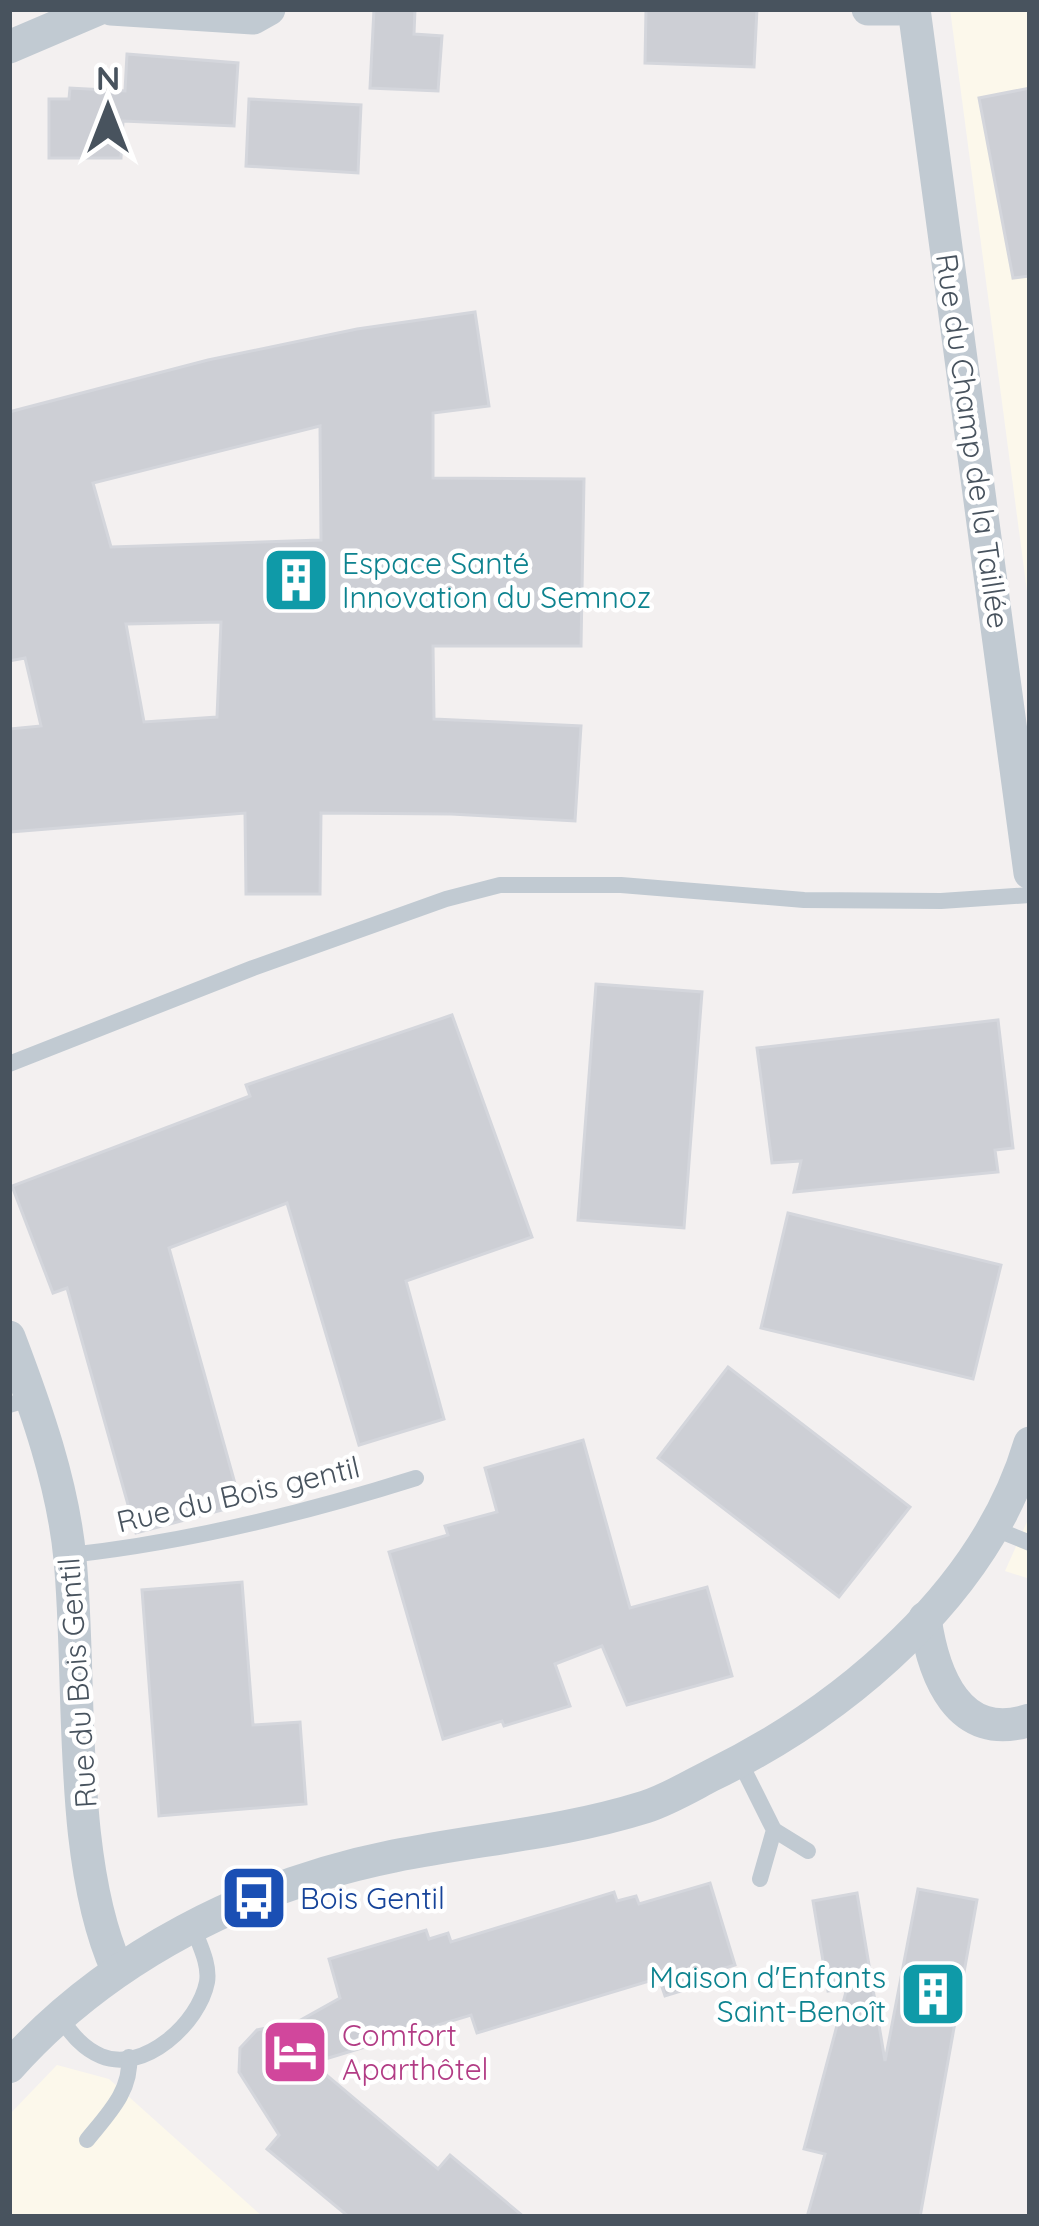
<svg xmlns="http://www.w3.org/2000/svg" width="1039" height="2226" viewBox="0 0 1039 2226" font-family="Quicksand,sans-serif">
<rect width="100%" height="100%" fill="#f3f0f0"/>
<g fill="#fcf8eb">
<path d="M950 9H1030V614Z"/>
<path d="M1030 1515V1579L1005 1571Z"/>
<path d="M57 2065 109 2079 263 2217H9V2115Z"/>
</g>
<g fill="#cdcfd5" stroke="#d4d6dc" stroke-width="3" fill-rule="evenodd">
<path d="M374 9H415L414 34 442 36 438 91 370 88Z"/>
<path d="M646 9H757L754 67 645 63Z"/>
<path d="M127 54 238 63 234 126 123 121 121 158H49V99H69L70 88 125 91Z"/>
<path d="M1030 88V276L1013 278 979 98Z"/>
<path d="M249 99 361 105 358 173 246 166Z"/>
<path d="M475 312 489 406 433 413V478L584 479 581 646H433L434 719 581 726 575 821 451 814 321 813 320 894H246L245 813 9 832V729L41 726 25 658 9 661V412L208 360 357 329ZM320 426 321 540 111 547 93 483ZM221 622 217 717 144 722 126 624Z"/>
<path d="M596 984 702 992 684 1228 578 1220Z"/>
<path d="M452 1015 532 1237 406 1281 444 1419 359 1445 287 1203 169 1248 241 1505 136 1533 67 1288 53 1293 12 1186 250 1096 246 1085Z"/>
<path d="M998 1020 1013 1148 995 1150 998 1172 794 1192 801 1161 772 1163 757 1048Z"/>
<path d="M788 1213 1001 1265 973 1379 761 1328Z"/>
<path d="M728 1367 910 1507 839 1597 658 1458Z"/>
<path d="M583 1440 630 1608 707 1587 732 1676 627 1705 602 1646 555 1664 570 1706 504 1726 502 1721 443 1739 389 1552 448 1535 445 1526 497 1512 485 1468Z"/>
<path d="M242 1582 253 1725 300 1722 306 1804 159 1816 142 1590Z"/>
<path d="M710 1883 735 1965 702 1975 704 1984 665 1996 659 1978 477 2033 471 2015 312 2063 438 2169 450 2155 524 2217H349L267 2149 279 2135 239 2072 240 2048 257 2030 297 2022 340 1998 329 1959 426 1930 429 1939 448 1933 451 1942 614 1892 617 1901 636 1896 639 1904Z"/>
<path d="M918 1889 977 1900 920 2217H807L825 2154 804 2149 847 1988 828 1991 813 1901 857 1893 885 2061Z"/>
</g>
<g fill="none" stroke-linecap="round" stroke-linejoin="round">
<g stroke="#c1cad2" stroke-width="16">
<path d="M9 1064 253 968 446 899 500 885H621L804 900 941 901 1030 895"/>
<path d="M9 1405 32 1398"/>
<path d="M993 1528 1030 1543"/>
<path d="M70 1555C189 1542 302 1514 416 1478"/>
<path d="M740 1762 774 1830 760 1879"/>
<path d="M774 1830 808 1851"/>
<path d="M60 2018C72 2034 82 2048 101 2056 144 2074 199 2023 207 1982 210 1964 199 1944 193 1927"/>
<path d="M87 2140C107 2115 132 2091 129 2057"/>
</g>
<g stroke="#c1cad2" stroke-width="33">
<path d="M111 9 253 18 269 9"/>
<path d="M868 9H898"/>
<path d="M914 9 1030 873"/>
<path d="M9 47 98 9"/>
<path d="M9 1337C36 1408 63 1484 70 1559 82 1682 67 1858 117 1969"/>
<path d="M925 1618C933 1674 958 1744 1030 1720"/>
<path d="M9 2067C108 1956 250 1885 394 1856 478 1839 562 1833 645 1807 667 1800 689 1787 710 1776 846 1710 986 1592 1030 1443"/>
</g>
</g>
<defs>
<symbol id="building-square" viewBox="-11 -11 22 22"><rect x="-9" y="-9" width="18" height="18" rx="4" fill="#0f9aa8" stroke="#fff"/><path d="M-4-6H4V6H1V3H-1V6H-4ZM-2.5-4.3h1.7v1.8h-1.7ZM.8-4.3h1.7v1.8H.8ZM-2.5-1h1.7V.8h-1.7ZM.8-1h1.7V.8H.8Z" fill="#fff"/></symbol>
<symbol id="bus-square" viewBox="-11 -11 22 22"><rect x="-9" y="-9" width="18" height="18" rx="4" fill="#1a4fb4" stroke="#fff"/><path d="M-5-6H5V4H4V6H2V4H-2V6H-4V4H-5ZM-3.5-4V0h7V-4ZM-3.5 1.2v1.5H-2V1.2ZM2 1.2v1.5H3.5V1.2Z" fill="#fff"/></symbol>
<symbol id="hotel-square" viewBox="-11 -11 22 22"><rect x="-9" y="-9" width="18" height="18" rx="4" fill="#d1479c" stroke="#fff"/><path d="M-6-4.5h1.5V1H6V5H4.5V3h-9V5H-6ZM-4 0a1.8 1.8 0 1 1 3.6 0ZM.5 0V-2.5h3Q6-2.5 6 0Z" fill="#fff"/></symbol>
</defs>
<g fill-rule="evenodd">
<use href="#building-square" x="258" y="542" width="76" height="76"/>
<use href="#bus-square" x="216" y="1860" width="76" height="76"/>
<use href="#building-square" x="895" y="1956" width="76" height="76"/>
<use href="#hotel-square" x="257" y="2014" width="76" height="76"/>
</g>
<g text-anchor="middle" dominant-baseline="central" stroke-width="9" stroke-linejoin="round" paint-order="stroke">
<g font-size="30" fill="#48535e" stroke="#fff">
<text transform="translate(973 441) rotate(82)">Rue du Champ de la Taillée</text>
<text transform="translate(238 1494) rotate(-13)">Rue du Bois gentil</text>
<text transform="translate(77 1683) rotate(-94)">Rue du Bois Gentil</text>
</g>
<g font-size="30" fill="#0d838f" stroke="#fff" text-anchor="start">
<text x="342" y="563">Espace Santé<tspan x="342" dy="34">Innovation du Semnoz</tspan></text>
<text x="886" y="1977" text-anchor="end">Maison d'Enfants<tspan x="886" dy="34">Saint-Benoît</tspan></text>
</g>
<g font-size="30" fill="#164399" stroke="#fff" text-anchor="start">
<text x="300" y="1898">Bois Gentil</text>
</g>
<g font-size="30" fill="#b23c85" stroke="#fff" text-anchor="start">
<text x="342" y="2035">Comfort<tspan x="342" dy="34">Aparthôtel</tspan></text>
</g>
</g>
<rect width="1039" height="2226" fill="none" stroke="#48535e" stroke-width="24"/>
<g transform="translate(108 108)" stroke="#ffffff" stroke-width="9" paint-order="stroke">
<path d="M0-9L21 45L0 30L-21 45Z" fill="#48535e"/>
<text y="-18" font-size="33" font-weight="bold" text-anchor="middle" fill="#48535e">N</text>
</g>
</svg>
